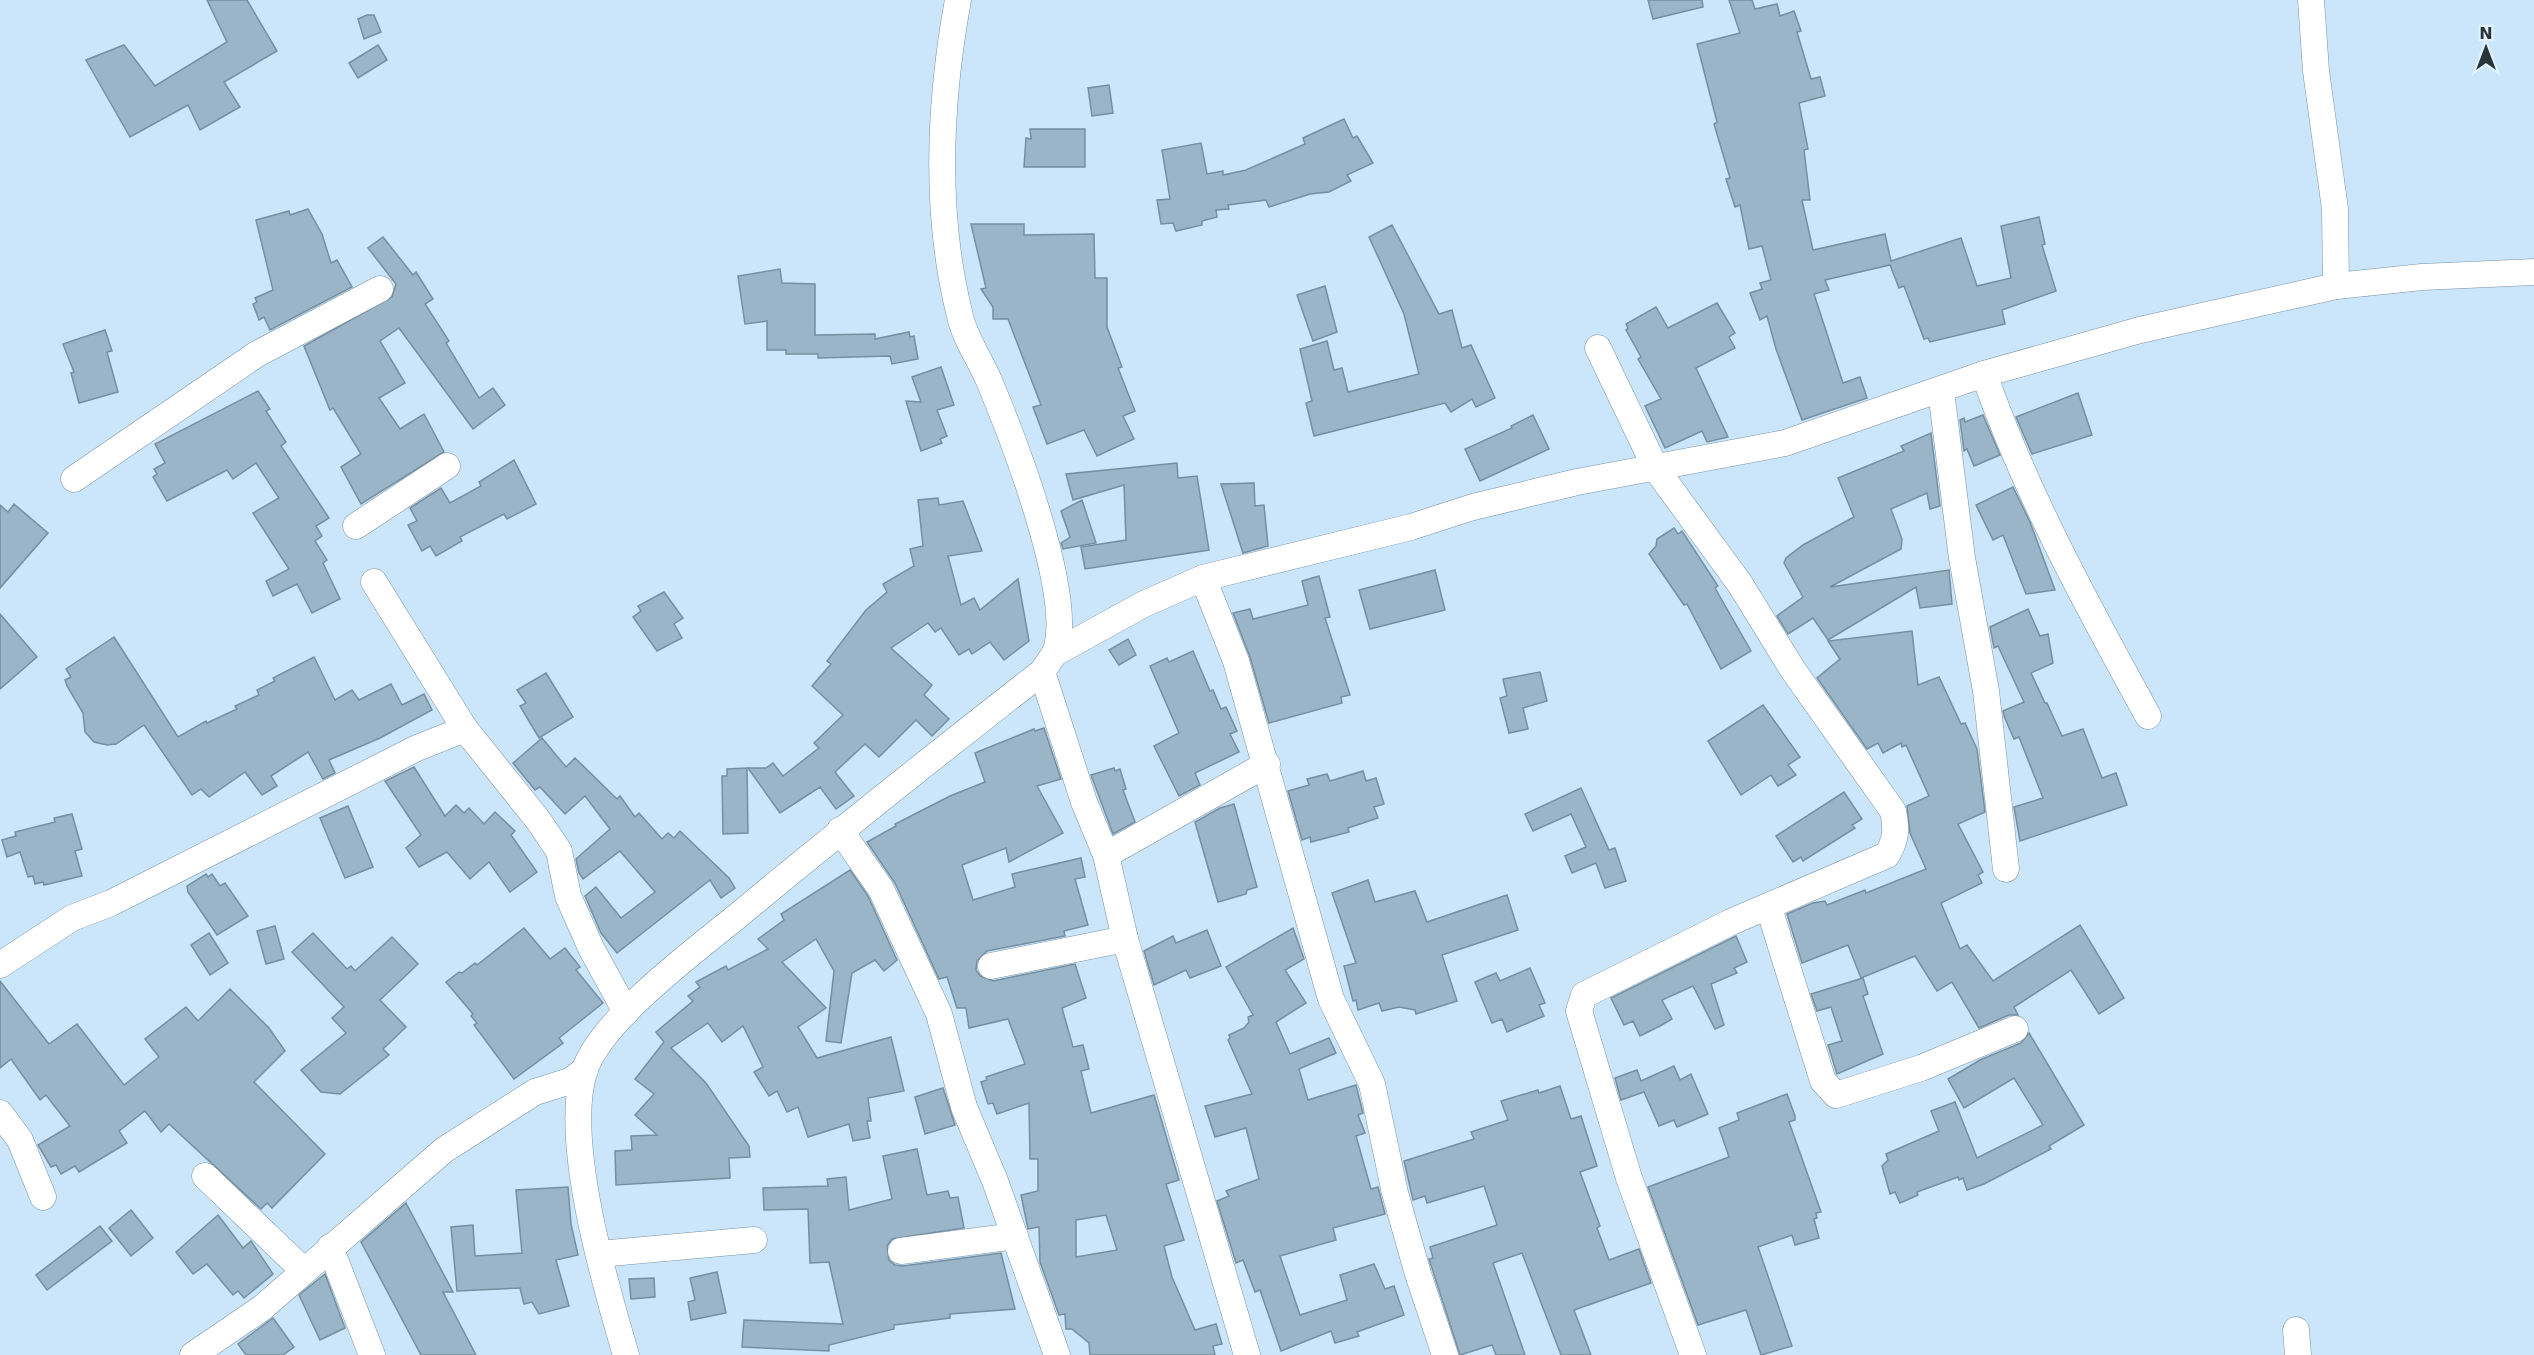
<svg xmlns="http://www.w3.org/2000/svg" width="2534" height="1355" viewBox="0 0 2534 1355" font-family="'DejaVu Sans',sans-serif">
<rect width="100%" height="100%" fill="#cbe6fa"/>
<g fill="#9bb5c8" stroke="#758ea0" stroke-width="1.5" fill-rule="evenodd">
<path d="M207 0H247L277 51 224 82 240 107 200 130 188 105 130 137 86 60 124 45 155 86 227 42Z"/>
<path d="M1648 0H1702L1703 7 1653 19Z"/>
<path d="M1729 0H1752L1755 9 1777 4 1780 16 1794 11 1801 31 1797 32 1811 79 1820 77 1825 96 1799 103 1808 149 1804 150 1810 200H1802L1813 250 1885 234 1891 261 1961 238 1977 286 2011 278 2001 226 2039 217 2045 244 2042 245 2056 291 2002 310 2005 324 1930 342 1928 338 1924 339 1904 286 1899 288 1890 265 1825 280 1829 290 1814 294 1843 383 1860 377 1867 398 1802 420 1776 349 1767 316 1760 320 1750 293 1762 289 1760 283 1771 280 1762 246 1749 249 1740 205 1735 207 1726 179 1730 178 1714 124 1717 122 1697 44 1740 33Z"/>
<path d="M367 15H374L381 32 364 39 358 19Z"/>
<path d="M378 45 387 60 358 78 349 63Z"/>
<path d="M1109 85 1113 113 1092 116 1088 88Z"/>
<path d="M1344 119 1353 138 1357 136 1373 163 1347 175 1351 181 1329 192 1310 194 1269 207 1266 200 1228 205 1229 209 1216 210 1217 217 1202 221V225L1176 231 1173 223 1161 224 1157 200 1170 199 1162 150 1201 143 1207 174 1223 171V175L1246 170 1305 144 1303 138Z"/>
<path d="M1030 129H1085V167H1024L1026 138 1031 139Z"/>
<path d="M308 209 322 234 331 263 337 260 352 287 270 330 264 317 259 320 253 304 257 302 255 298 273 290 256 220 289 211 290 215Z"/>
<path d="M971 224H1024V235L1094 234 1095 278H1107V327L1122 367 1118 368 1135 411 1123 416 1134 439 1097 456 1084 430 1047 444 1033 407 1041 405 1008 319H993V307L981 289 986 288Z"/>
<path d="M1392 225 1439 314 1452 310 1462 348 1471 345 1495 398 1476 407 1472 399 1451 412 1445 403 1314 436 1306 403 1312 401 1300 349 1327 341 1334 370 1342 368 1348 392 1419 374 1404 314 1369 237Z"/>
<path d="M383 237 413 275 416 272 433 299 425 304 449 341 446 343 479 398 493 388 505 405 473 429 399 328 380 341 405 383 379 398 400 429 424 414 444 452 361 504 341 467 361 454 333 408 330 410 304 346 392 297 396 284 368 248Z"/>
<path d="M780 269 782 283 815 284V335L875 334V339L909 332 910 337 914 336 918 359 892 364 890 356 818 358V354H786V350H767V321L745 324 738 276Z"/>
<path d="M1325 286 1337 332 1313 341 1297 295Z"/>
<path d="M1717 303 1735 333 1729 337 1735 348 1696 368 1728 437 1707 442 1702 431 1665 448 1645 406 1661 399 1638 359 1641 357 1626 330 1628 328 1626 324 1656 307 1668 328Z"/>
<path d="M105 330 112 351 107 352 118 392 79 403 71 373 74 372 63 344Z"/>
<path d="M941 367 954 405 937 410 947 436 940 439 942 443 921 451 906 401 921 402 912 377Z"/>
<path d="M258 391 270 409 266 411 286 442 281 446 329 518 316 526 322 536 315 541 327 560 323 563 340 599 312 613 297 584 273 596 266 581 289 569 253 513 279 498 256 463 233 479 227 470 167 501 153 477 157 474 154 469 165 463 155 444Z"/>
<path d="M2078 393 2092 435 2032 454 2016 417Z"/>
<path d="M1533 415 1549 449 1480 481 1465 449 1512 428 1511 426Z"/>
<path d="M1983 415 2000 455 1974 466 1967 449 1964 451 1960 420 1964 418 1965 422Z"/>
<path d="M1931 433 1940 506 1930 509 1927 493 1891 509 1902 539 1901 549 1830 587 1949 570 1952 604 1920 608 1916 587 1828 640 1813 618 1788 634 1777 616 1803 597 1784 563 1786 558 1803 545 1854 517 1838 478 1904 451 1901 446Z"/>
<path d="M514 460 536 504 507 519 504 514 460 537 462 541 436 556 430 546 422 551 408 525 417 521 410 508 441 488 450 503 481 486 479 482Z"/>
<path d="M1177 463 1178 478 1197 476 1209 550 1085 569 1081 547 1126 540 1124 485 1073 500 1066 474Z"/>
<path d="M1254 483 1255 506 1264 505 1268 546 1243 553 1221 484Z"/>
<path d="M2013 487 2030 522 2055 590 2026 594 2003 535 1993 540 1976 505Z"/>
<path d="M938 498 939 505 963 501 982 551 948 556 961 605 974 598 980 610 1018 579 1029 641 1004 660 990 642 972 654 969 649 959 655 941 628 935 632 928 623 891 648 932 685 924 695 949 719 932 736 916 720 879 757 865 744 835 772 854 796 836 809 820 787 780 813 748 768H766L773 763 783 776 819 748 814 743 843 715 812 686 831 664 827 661 866 610 887 592 883 584 914 566 910 549 923 546 918 500Z"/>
<path d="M1082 500 1096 543 1063 549 1061 543 1070 537 1061 511Z"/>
<path d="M14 504 48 533 0 588V505L8 512Z"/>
<path d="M1674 528 1678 534 1682 531 1718 586 1715 588 1751 651 1721 669 1687 604 1684 605 1649 554 1656 546 1657 539Z"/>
<path d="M1435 570 1445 610 1370 629 1359 590Z"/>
<path d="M1319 576 1330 617 1325 618 1350 695 1341 697 1342 703 1269 723 1250 657 1233 613 1250 609 1253 619 1308 605 1302 581Z"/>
<path d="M664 592 683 618 674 624 682 638 657 651 633 617 641 611 638 606Z"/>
<path d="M2028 609 2040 636 2048 634 2053 663 2031 673 2045 703H2047L2062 736 2083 729 2102 778 2116 773 2127 805 2020 841 2014 807 2043 798 2019 737 2014 739 2004 716 2003 711 2024 702 1998 646 1994 648 1990 627Z"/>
<path d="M0 614 37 657 0 689Z"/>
<path d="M1912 631 1918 685 1939 677 1961 724 1965 723 1977 749 1985 812 1958 824 1983 872 1978 875 1982 883 1941 903 1960 949 1967 945 1993 981 2080 925 2124 998 2099 1014 2071 970 2014 1007 2018 1015H2009L1979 1028 1952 982 1937 991 1915 956 1861 978 1848 945 1802 963 1787 914 1813 903 1825 901 1827 905 1865 890 1866 893 1926 869 1910 833 1907 806 1929 796 1906 745 1902 747 1901 743 1883 753 1878 743 1867 749 1817 678 1840 659 1828 641Z"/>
<path d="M114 637 178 737 206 721 207 723 237 709 235 706 259 695 257 690 275 681 273 678 314 657 335 700 352 690 359 700 391 684 402 705 424 694 432 710 380 738 329 760 335 773 323 779 308 752 271 776 277 786 262 795 245 772 209 797 201 789 192 795 144 725 116 744 107 745 94 742 85 732 83 713 67 686 65 680 71 677 66 669Z"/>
<path d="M1128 639 1136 655 1119 665 1109 650Z"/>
<path d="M1193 651 1210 691 1213 690 1221 709 1226 707 1237 731 1230 734 1239 752 1195 773 1200 785 1179 796 1154 746 1179 733 1150 666 1167 658 1169 662Z"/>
<path d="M1540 672 1547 701 1523 708 1528 729 1509 733 1500 698 1507 696 1503 679Z"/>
<path d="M546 673 573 717 539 738 520 706 526 703 517 690Z"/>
<path d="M1763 705 1800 757 1788 765 1796 775 1778 786 1771 775 1741 795 1708 741Z"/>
<path d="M1044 728 1061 779 1037 786 1063 833 1009 862 1006 848 962 865 973 900 1015 887 1012 874 1081 858 1085 877 1075 879 1088 925 1064 931 1065 936 987 951 977 961 976 970 980 976 993 981 1075 964 1086 998 1062 1008 1073 1047 1083 1045 1089 1069 1081 1071 1091 1113 1154 1095 1179 1180 1166 1184 1184 1240 1164 1246 1172 1277 1195 1330 1216 1324 1222 1344 1213 1346 1215 1355H1090L1089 1343 1072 1329H1066L1065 1314 1059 1315 1040 1262 1039 1227 1028 1229 1021 1195 1038 1191V1159H1030L1029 1103 997 1114 993 1103 988 1104 981 1082 987 1080 986 1077 1025 1064 1008 1019 969 1028 966 1008H957L947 977 939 979 895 883 867 842 896 826 895 824 950 796 985 782 975 753 1034 729 1035 731ZM1106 1215 1117 1250 1076 1257V1220Z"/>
<path d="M542 738 566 767 575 758 617 799 620 796 635 817 639 813 662 839 668 833 674 838 680 831 729 878 735 888 721 898 710 880 617 953 601 933 585 896 596 887 621 918 655 892 620 851 583 879 579 873 576 859 610 829 585 796 565 814 540 787 535 790 513 763Z"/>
<path d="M414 767 445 816 456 805 464 813 469 808 484 824 495 812 515 831 511 835 537 872 510 892 489 862 470 879 447 852 419 867 406 848 421 835 385 781Z"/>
<path d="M747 768 748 833 723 834 722 776H727V769Z"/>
<path d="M1114 768 1115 771 1120 769 1126 789 1123 790 1135 822 1113 834 1091 775Z"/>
<path d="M1363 771 1366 781 1376 778 1384 804 1374 807 1378 818 1348 828 1349 832 1311 842 1310 837 1302 840 1288 791 1309 785 1307 779 1327 774 1330 781Z"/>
<path d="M1581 788 1609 850 1615 848 1626 881 1605 888 1596 863 1572 873 1565 856 1586 847 1571 814 1533 831 1525 814Z"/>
<path d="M1844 792 1862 819 1852 825 1855 828 1803 861 1801 857 1793 862 1776 836Z"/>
<path d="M1234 804 1257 887 1247 890 1246 894 1218 902 1195 822 1220 808Z"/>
<path d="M348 806 373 867 345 878 320 818Z"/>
<path d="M72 814 82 849 75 851 82 876 44 885 43 882 35 884 33 876 28 877 20 852 7 857 2 840 16 836 15 832 55 822 54 818Z"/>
<path d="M850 870 868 896 897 960 884 971 875 960 852 973 841 1043 826 1041 834 971 816 939 782 962 826 1008 798 1027 817 1058 891 1037 904 1091 868 1098 871 1121H867L870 1138 853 1141 849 1124 808 1137 798 1107 787 1112 777 1091 769 1096 754 1072 763 1067 743 1026 722 1042 708 1023 671 1048 706 1083 749 1146 750 1157 729 1158 730 1178 616 1185 615 1151 632 1150 631 1136 657 1135 635 1115 654 1094 635 1079 664 1042 656 1032 693 1001 688 996 700 987 696 982 726 966 728 970 768 949 758 939 784 920 781 914Z"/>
<path d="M206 874 208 877 212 874 220 886 225 883 248 916 217 935 188 892 187 886Z"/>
<path d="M1368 880 1375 902 1415 891 1427 922 1507 895 1518 930 1442 955 1457 1001 1416 1014 1415 1010 1399 1007 1382 1011 1379 1003 1358 1010 1356 1000 1353 1001 1344 966 1356 963 1332 893Z"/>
<path d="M275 926 284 959 266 964 257 931Z"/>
<path d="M524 928 550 959 565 948 580 967 576 970 603 1003 559 1038 563 1043 514 1079 474 1025 477 1023 471 1016 473 1014 446 982 459 972 462 973 475 963 477 965Z"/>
<path d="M1293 928 1304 959 1285 970 1306 1003 1276 1022 1290 1054 1329 1038 1336 1053 1299 1069 1308 1100 1356 1085 1363 1113 1358 1115 1365 1133 1356 1136 1371 1189 1378 1187 1385 1214 1333 1228 1336 1240 1280 1256 1300 1315 1347 1300 1340 1275 1374 1264 1385 1289 1394 1286 1404 1315 1357 1332 1359 1336 1335 1343 1331 1331 1281 1351 1260 1290 1255 1292 1243 1260 1236 1263 1217 1201 1229 1196 1226 1191 1259 1179 1246 1128 1215 1137 1205 1106 1252 1094 1228 1040 1230 1038 1229 1035 1244 1028 1249 1022 1248 1017 1253 1015 1226 967Z"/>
<path d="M1207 930 1221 966 1190 978 1186 970 1154 985 1144 951 1173 936 1176 943Z"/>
<path d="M209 933 228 963 210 975 191 945Z"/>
<path d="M313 933 347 969 351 966 355 971 392 937 418 964 380 1000 406 1027 383 1049 389 1055 340 1094 321 1092 301 1070 346 1033 332 1018 344 1007 292 952Z"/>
<path d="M1736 936 1747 962 1734 968 1737 973 1711 984 1724 1025 1715 1029 1693 986 1662 1000 1672 1019 1660 1026 1640 1036 1633 1021 1624 1025 1611 998Z"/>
<path d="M1530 968 1545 1003 1539 1005 1544 1016 1507 1032 1502 1019 1492 1023 1475 982 1496 973 1500 981Z"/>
<path d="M1863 978 1868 994 1863 996 1883 1054 1837 1074 1828 1045 1842 1041 1831 1007 1817 1011 1811 994Z"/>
<path d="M0 981 49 1044 77 1024 124 1085 159 1057 145 1039 186 1007 198 1021 230 989 269 1028 285 1051 254 1082 325 1154 272 1208 267 1203 261 1209 169 1124 161 1132 145 1111 119 1131 127 1143 79 1172 75 1166 61 1174 56 1165 51 1167 38 1145 70 1126 46 1095 40 1100 11 1059 0 1068Z"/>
<path d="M2029 1033 2084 1125 2049 1146 2051 1149 1984 1184 1967 1190 1963 1178 1959 1180 1958 1177 1917 1192 1918 1195 1900 1203 1895 1192 1890 1194 1882 1166 1888 1160 1886 1154 1939 1131 1931 1111 1955 1102 1977 1158 2043 1125 2014 1078 1964 1108 1948 1079 1980 1060 2021 1043Z"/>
<path d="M1674 1066 1680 1080 1691 1074 1708 1114 1677 1127 1674 1120 1659 1126 1644 1092 1621 1100 1615 1078 1637 1070 1641 1081Z"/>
<path d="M1560 1086 1571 1119 1581 1116 1597 1166 1580 1172 1600 1226 1597 1228 1609 1260 1639 1249 1651 1283 1574 1310 1591 1355H1561L1522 1253 1493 1263 1525 1355H1496L1492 1345 1460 1355 1429 1259 1433 1258 1430 1247 1497 1225 1484 1186 1427 1203 1425 1196 1413 1200 1404 1161 1474 1139 1471 1132 1508 1120 1501 1101 1538 1090 1539 1093Z"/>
<path d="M943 1088 955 1125 925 1134 915 1097Z"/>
<path d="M1787 1094 1795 1116V1120L1789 1122 1821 1212 1816 1213 1817 1218 1814 1219 1819 1238 1795 1245 1792 1235 1758 1247 1792 1346 1761 1355 1746 1310 1698 1325 1648 1187 1729 1157 1719 1128 1739 1120 1737 1113Z"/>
<path d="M917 1149 927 1195 948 1191 950 1198 958 1197 964 1228 892 1239 887 1246 889 1260 895 1265 903 1266 1001 1253 1015 1309 950 1314V1318L894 1325V1329L829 1345V1351L742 1347 744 1320 843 1324 829 1262 810 1263 808 1209 764 1210 763 1188 828 1186 827 1179 846 1177 849 1210 892 1199 883 1156Z"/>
<path d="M568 1187 571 1224 578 1255 556 1260 569 1306 539 1314 532 1302 524 1304 520 1288 457 1291 451 1227 473 1225 475 1256 522 1253 516 1190Z"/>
<path d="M406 1203 453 1292H443L476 1355H421L361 1242Z"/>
<path d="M131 1210 153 1238 131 1256 109 1228Z"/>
<path d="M218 1215 243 1248 251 1241 273 1274 244 1298 238 1291 233 1295 207 1264 193 1274 176 1252Z"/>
<path d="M100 1226 112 1241 47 1290 36 1275Z"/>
<path d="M717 1272 726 1313 691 1320 688 1302 695 1300 690 1278Z"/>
<path d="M325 1274 345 1328 320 1340 299 1295Z"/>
<path d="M654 1278 655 1297 631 1299 629 1279Z"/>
<path d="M273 1318 294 1347 283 1355H246L238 1344Z"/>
</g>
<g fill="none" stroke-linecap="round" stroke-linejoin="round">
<defs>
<g id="street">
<path d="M958 0C939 104 934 213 960 316 965 339 981 361 990 383 1013 438 1076 599 1055 653"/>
<path d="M2311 0 2316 71 2335 209 2336 286"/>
<path d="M1598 348 1656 469 1740 584 1793 670 1893 811C1897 829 1896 840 1887 855L1731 922 1584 995 1579 1011 1629 1178 1693 1355"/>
<path d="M1984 374C2026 494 2087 605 2148 716"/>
<path d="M1941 391 1962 558 1986 691 2006 869"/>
<path d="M74 479 257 354 380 289"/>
<path d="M356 526 447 466"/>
<path d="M1203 578 1236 661 1331 999 1372 1084 1395 1193 1418 1274 1445 1355"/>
<path d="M374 582 465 729 538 820 559 851 568 896 591 948 626 1012"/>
<path d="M1042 672 1084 802 1106 855 1125 939 1247 1355"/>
<path d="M840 830 881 889 939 1014 964 1107 995 1181 1057 1355"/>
<path d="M1106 855 1267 764"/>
<path d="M1769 908 1823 1081 1836 1095 1921 1068 2015 1029"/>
<path d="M0 965 72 918 111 903 417 748 465 729"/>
<path d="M991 966 1125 939"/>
<path d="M0 1113 20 1140 43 1197"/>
<path d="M205 1176 304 1271"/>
<path d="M330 1247 372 1355"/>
<path d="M901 1251 1015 1236"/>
<path d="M599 1254 754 1240"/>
<path d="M2296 1330 2298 1355"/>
<path d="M193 1355 262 1308 444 1150 535 1092 570 1081 585 1070"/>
<path d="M626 1355C605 1284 563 1141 584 1072 599 1022 693 952 735 918 836 834 938 753 1042 672L1055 653 1144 604 1203 578 1411 527 1473 507 1577 482 1785 443 1984 374 2140 330 2336 286 2422 277 2534 272"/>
</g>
</defs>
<use href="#street" stroke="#7992a4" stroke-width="27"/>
<use href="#street" stroke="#fff" stroke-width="26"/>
</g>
<g transform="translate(2486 48)" stroke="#e1f2fd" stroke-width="4.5" paint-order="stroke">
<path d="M0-4.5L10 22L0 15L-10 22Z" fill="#28333a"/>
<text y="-9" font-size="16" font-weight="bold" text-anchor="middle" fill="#28333a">N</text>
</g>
</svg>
